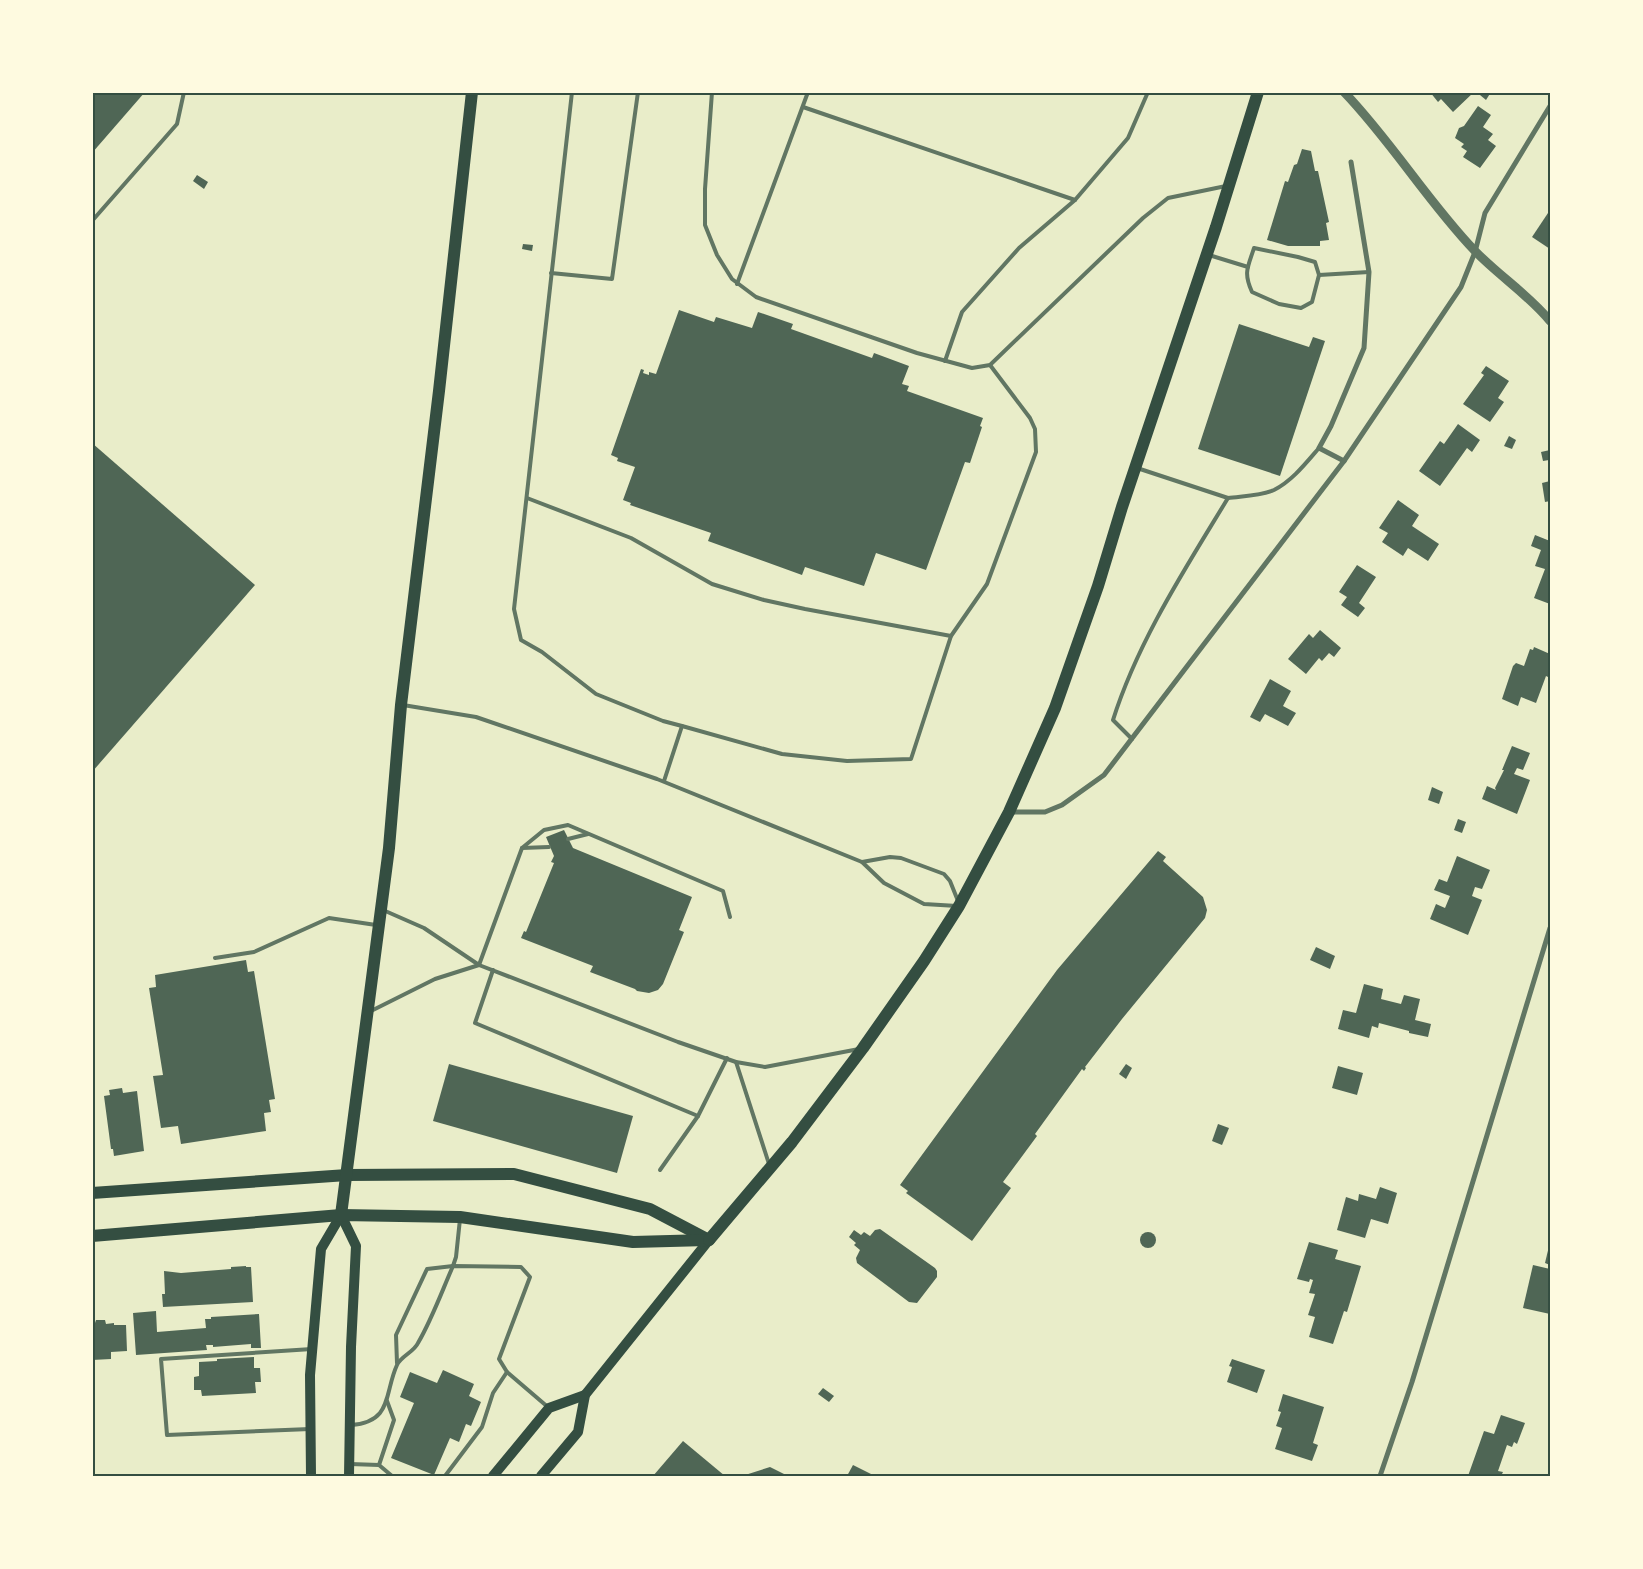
<svg xmlns="http://www.w3.org/2000/svg" width="1643" height="1569" viewBox="0 0 1643 1569" font-family="Bitter,serif">
<rect width="100%" height="100%" fill="#e9edc9"/>
<g fill="#4f6655">
<path d="M92 92H145L92 153Z"/>
<path d="M1430 92H1474L1453 112 1441 99 1438 102Z"/>
<path d="M1481 92H1491L1486 100 1480 95Z"/>
<path d="M1478 106 1491 115 1483 127 1493 134 1488 140 1496 146 1480 168 1463 157 1467 151 1461 147 1464 144 1455 138 1459 128 1464 126Z"/>
<path d="M1302 149 1311 151 1315 171H1318L1329 222 1326 223 1329 240 1320 241V246H1288L1267 240 1285 181 1288 182 1294 165 1297 164Z"/>
<path d="M197 175 208 182 204 189 193 181Z"/>
<path d="M1550 210V249L1532 237Z"/>
<path d="M523 244 533 245 532 251 522 249Z"/>
<path d="M679 310 714 322 716 317 752 328 758 312 793 324 791 329 872 358 874 353 909 366 902 384 909 386 907 391 983 418 980 426 982 427 970 463 965 462 926 570 876 553 864 586 805 567 802 575 708 541 711 533 630 505 631 503 623 500 635 467 617 461 618 458 611 455 641 369 644 370 643 373 649 375V372L656 374Z"/>
<path d="M1239 324 1309 347 1313 337 1325 341 1280 476 1198 449Z"/>
<path d="M1486 366 1509 381 1498 398 1504 402 1490 422 1463 404 1484 375 1481 373Z"/>
<path d="M1458 424 1480 440 1472 452 1467 448 1440 486 1419 471 1440 441 1444 444Z"/>
<path d="M1509 436 1516 440 1512 449 1504 446Z"/>
<path d="M92 443 255 585 92 772Z"/>
<path d="M1550 450V465L1549 460 1543 461 1541 452Z"/>
<path d="M1550 481V501L1545 502 1542 483Z"/>
<path d="M1398 500 1419 515 1412 526 1439 544 1428 561 1408 548 1403 556 1382 542 1388 533 1379 528Z"/>
<path d="M1535 535 1550 541V604L1534 598 1545 569 1535 566 1541 550 1531 546Z"/>
<path d="M1357 565 1376 577 1359 603 1365 608 1358 617 1341 605 1347 597 1339 592Z"/>
<path d="M1320 630 1341 648 1334 657 1329 653 1322 661 1319 658 1306 674 1288 659 1309 634 1313 638Z"/>
<path d="M1534 647 1550 654V670L1548 677 1546 676 1536 703 1521 697 1518 706 1502 699 1513 666 1516 663 1524 666 1530 649 1533 650Z"/>
<path d="M1270 679 1291 691 1283 706 1296 713 1288 726 1265 714 1260 722 1250 717Z"/>
<path d="M1512 746 1530 753 1523 770 1517 768 1514 774 1530 780 1517 814 1482 799 1487 786 1496 790 1495 788 1504 770H1502Z"/>
<path d="M1432 787 1443 792 1439 804 1428 800Z"/>
<path d="M1458 819 1466 822 1462 833 1454 830Z"/>
<path d="M564 830 573 848 692 897 679 930 684 932 663 984 658 990 649 993 637 991 635 989 590 972 593 966 521 938 524 931 526 932 554 863 551 862 554 856 546 837Z"/>
<path d="M1158 851 1166 857 1163 861 1203 897 1207 910 1205 918 1122 1019 1085 1067 1086 1068 1084 1071 1082 1069 1035 1134 1037 1136 1003 1182 1011 1188 972 1241 906 1193 908 1191 900 1185 1057 970Z"/>
<path d="M1457 856 1490 870 1482 889 1475 887 1472 896 1482 900 1468 935 1430 919 1436 904 1445 908 1450 896 1434 890 1439 879 1447 882Z"/>
<path d="M1316 947 1335 956 1330 969 1310 960Z"/>
<path d="M246 960 248 972 254 971 275 1099 269 1100 271 1112 264 1113 266 1131 181 1144 178 1126 161 1128 153 1076 163 1075 149 988 156 987 155 975Z"/>
<path d="M1364 984 1383 989 1381 999 1401 1004 1404 995 1420 999 1415 1020 1431 1024 1428 1037 1409 1033V1031L1379 1023 1378 1028 1372 1026 1369 1038 1338 1029 1343 1010 1356 1013Z"/>
<path d="M449 1064 633 1116 617 1173 433 1121Z"/>
<path d="M1126 1064 1132 1068 1126 1079 1119 1074Z"/>
<path d="M1338 1066 1363 1073 1357 1095 1332 1088Z"/>
<path d="M122 1088 123 1093 137 1091 144 1151 114 1156 113 1149H111L104 1096 110 1095 109 1090Z"/>
<path d="M1218 1124 1229 1128 1222 1145 1212 1141Z"/>
<path d="M1380 1187 1397 1193 1388 1224 1371 1219 1365 1238 1337 1230 1346 1197 1358 1201 1359 1194 1376 1199Z"/>
<path d="M880 1229 935 1268 937 1271V1277L917 1303 909 1302 857 1263 856 1258 860 1250 854 1245 856 1243 849 1237 854 1230 861 1235 864 1232 870 1236 875 1230Z"/>
<circle cx="1148" cy="1240" r="8"/>
<path d="M1309 1242 1338 1250 1335 1259 1361 1266 1347 1312 1344 1311 1333 1344 1309 1337 1315 1317 1308 1315 1315 1294 1309 1293 1313 1280 1310 1279 1309 1282 1297 1279Z"/>
<path d="M1550 1242V1265L1545 1263Z"/>
<path d="M1533 1265 1550 1269V1314L1523 1308Z"/>
<path d="M246 1266V1267H251L253 1302 163 1307 162 1294H165L164 1271 181 1273 231 1269V1267Z"/>
<path d="M156 1311 157 1332 206 1328 205 1319H211V1317L259 1314 261 1348H251V1344L213 1347V1345H206L207 1350 136 1355 133 1313Z"/>
<path d="M96 1320H105L106 1324 114 1323V1325H126L127 1351 111 1352V1359L92 1360V1323H95Z"/>
<path d="M254 1357V1368H260L261 1382H255L256 1393 202 1396 201 1390H194V1377L199 1376V1362L217 1361V1359Z"/>
<path d="M1232 1359 1265 1370 1257 1393 1227 1382 1232 1367 1229 1366Z"/>
<path d="M443 1370 474 1384 469 1396 481 1402 471 1426 466 1424 459 1442 450 1438 434 1475 391 1458 414 1403 400 1397 410 1372 437 1383Z"/>
<path d="M823 1388 834 1396 829 1402 818 1394Z"/>
<path d="M1283 1394 1324 1407 1313 1443 1318 1445 1312 1461 1275 1449 1282 1428 1276 1426 1281 1412 1278 1411Z"/>
<path d="M1501 1415 1525 1423 1517 1444 1514 1442 1512 1447 1507 1445 1498 1471 1503 1472 1501 1476H1468L1484 1431 1494 1434Z"/>
<path d="M683 1441 725 1476H653Z"/>
<path d="M853 1465 875 1476H847Z"/>
<path d="M770 1467 788 1476H742Z"/>
</g>
<g fill="none" stroke-linecap="round" stroke-linejoin="round">
<g stroke="#617663" stroke-width="4">
<path d="M572 92 514 609 521 640 542 652 596 694 663 721 682 726"/>
<path d="M712 92 705 189V225L717 255 732 279 756 297 917 353 972 368 990 365 1143 218 1168 198 1226 186"/>
<path d="M803 107 1075 200"/>
<path d="M92 221 177 124 184 92"/>
<path d="M1254 248 1298 257 1315 262 1319 275 1312 302 1301 308 1279 304 1252 292C1243 272 1248 267 1254 248Z"/>
<path d="M1209 255 1248 267"/>
<path d="M551 273 612 279 638 92"/>
<path d="M1319 275 1369 272"/>
<path d="M737 284 808 92"/>
<path d="M945 361 962 312 1019 248 1075 200 1128 138 1148 92"/>
<path d="M527 498 631 538 712 584 764 600 805 609 951 636"/>
<path d="M1228 498C1242 496 1260 496 1274 490 1292 481 1306 463 1319 448"/>
<path d="M403 705 476 717 657 779 862 862 884 883 924 904 957 906"/>
<path d="M1132 739 1113 720C1138 641 1185 569 1228 498L1137 468"/>
<path d="M664 781 682 726 782 754 847 761 911 759 951 636 987 584 1036 452 1035 429 1030 418 990 365"/>
<path d="M568 839 588 834"/>
<path d="M522 848 549 847"/>
<path d="M862 862 890 857 901 858 944 874 950 881 958 901"/>
<path d="M383 910 424 928 479 965 678 1042 736 1062 765 1067 859 1049"/>
<path d="M215 958 254 952 329 918 376 925"/>
<path d="M479 965 522 848 544 830 568 825 723 891 730 917"/>
<path d="M493 970 475 1023 698 1116 727 1058"/>
<path d="M371 1011 435 979 479 965"/>
<path d="M736 1062 769 1164"/>
<path d="M660 1170 698 1116"/>
<path d="M397 1363 396 1335 427 1269 453 1266 521 1267 530 1277 499 1359 507 1372 549 1408"/>
<path d="M387 1401 394 1420 379 1465 392 1476"/>
<path d="M351 1425C393 1422 384 1393 397 1365 401 1356 414 1352 418 1343 432 1319 442 1291 453 1266L456 1257 460 1219"/>
<path d="M310 1429 167 1435 161 1359 312 1349"/>
<path d="M350 1464 379 1465"/>
<path d="M445 1476 482 1427 493 1393 507 1372"/>
</g>
<g stroke="#617663" stroke-width="5">
<path d="M1344 461 1319 448 1331 426 1364 348 1369 272 1351 162"/>
<path d="M1009 812H1045L1062 805 1104 775 1344 461 1461 287 1475 252 1485 213 1550 106"/>
<path d="M1380 1476 1412 1382 1550 928"/>
</g>
<path stroke="#617663" stroke-width="9" d="M1344 92C1392 142 1428 202 1475 251 1499 276 1529 295 1550 321"/>
<g stroke="#344e41" stroke-width="10">
<path d="M341 1215 356 1246 351 1347 349 1476"/>
<path d="M311 1476 310 1375 321 1249 341 1215"/>
<path d="M493 1476 549 1408 585 1395"/>
<path d="M541 1476 578 1432 585 1395 709 1240"/>
</g>
<g stroke="#344e41" stroke-width="12">
<path d="M92 1193 347 1175 514 1174 650 1209 709 1240"/>
<path d="M341 1215 389 848 401 705 439 391 472 92"/>
<path d="M92 1236 341 1215 460 1217 633 1242 707 1240"/>
<path d="M709 1240 792 1142 863 1048 924 961 959 906 1009 812 1055 708 1098 586 1122 507 1216 227 1258 92"/>
</g>
</g>
<rect width="1643" height="1569" fill="none" stroke="#fefae0" stroke-width="188"/>
<rect x="94" y="94" width="1455" height="1381" fill="none" stroke="#344e41" stroke-width="2"/>
</svg>
